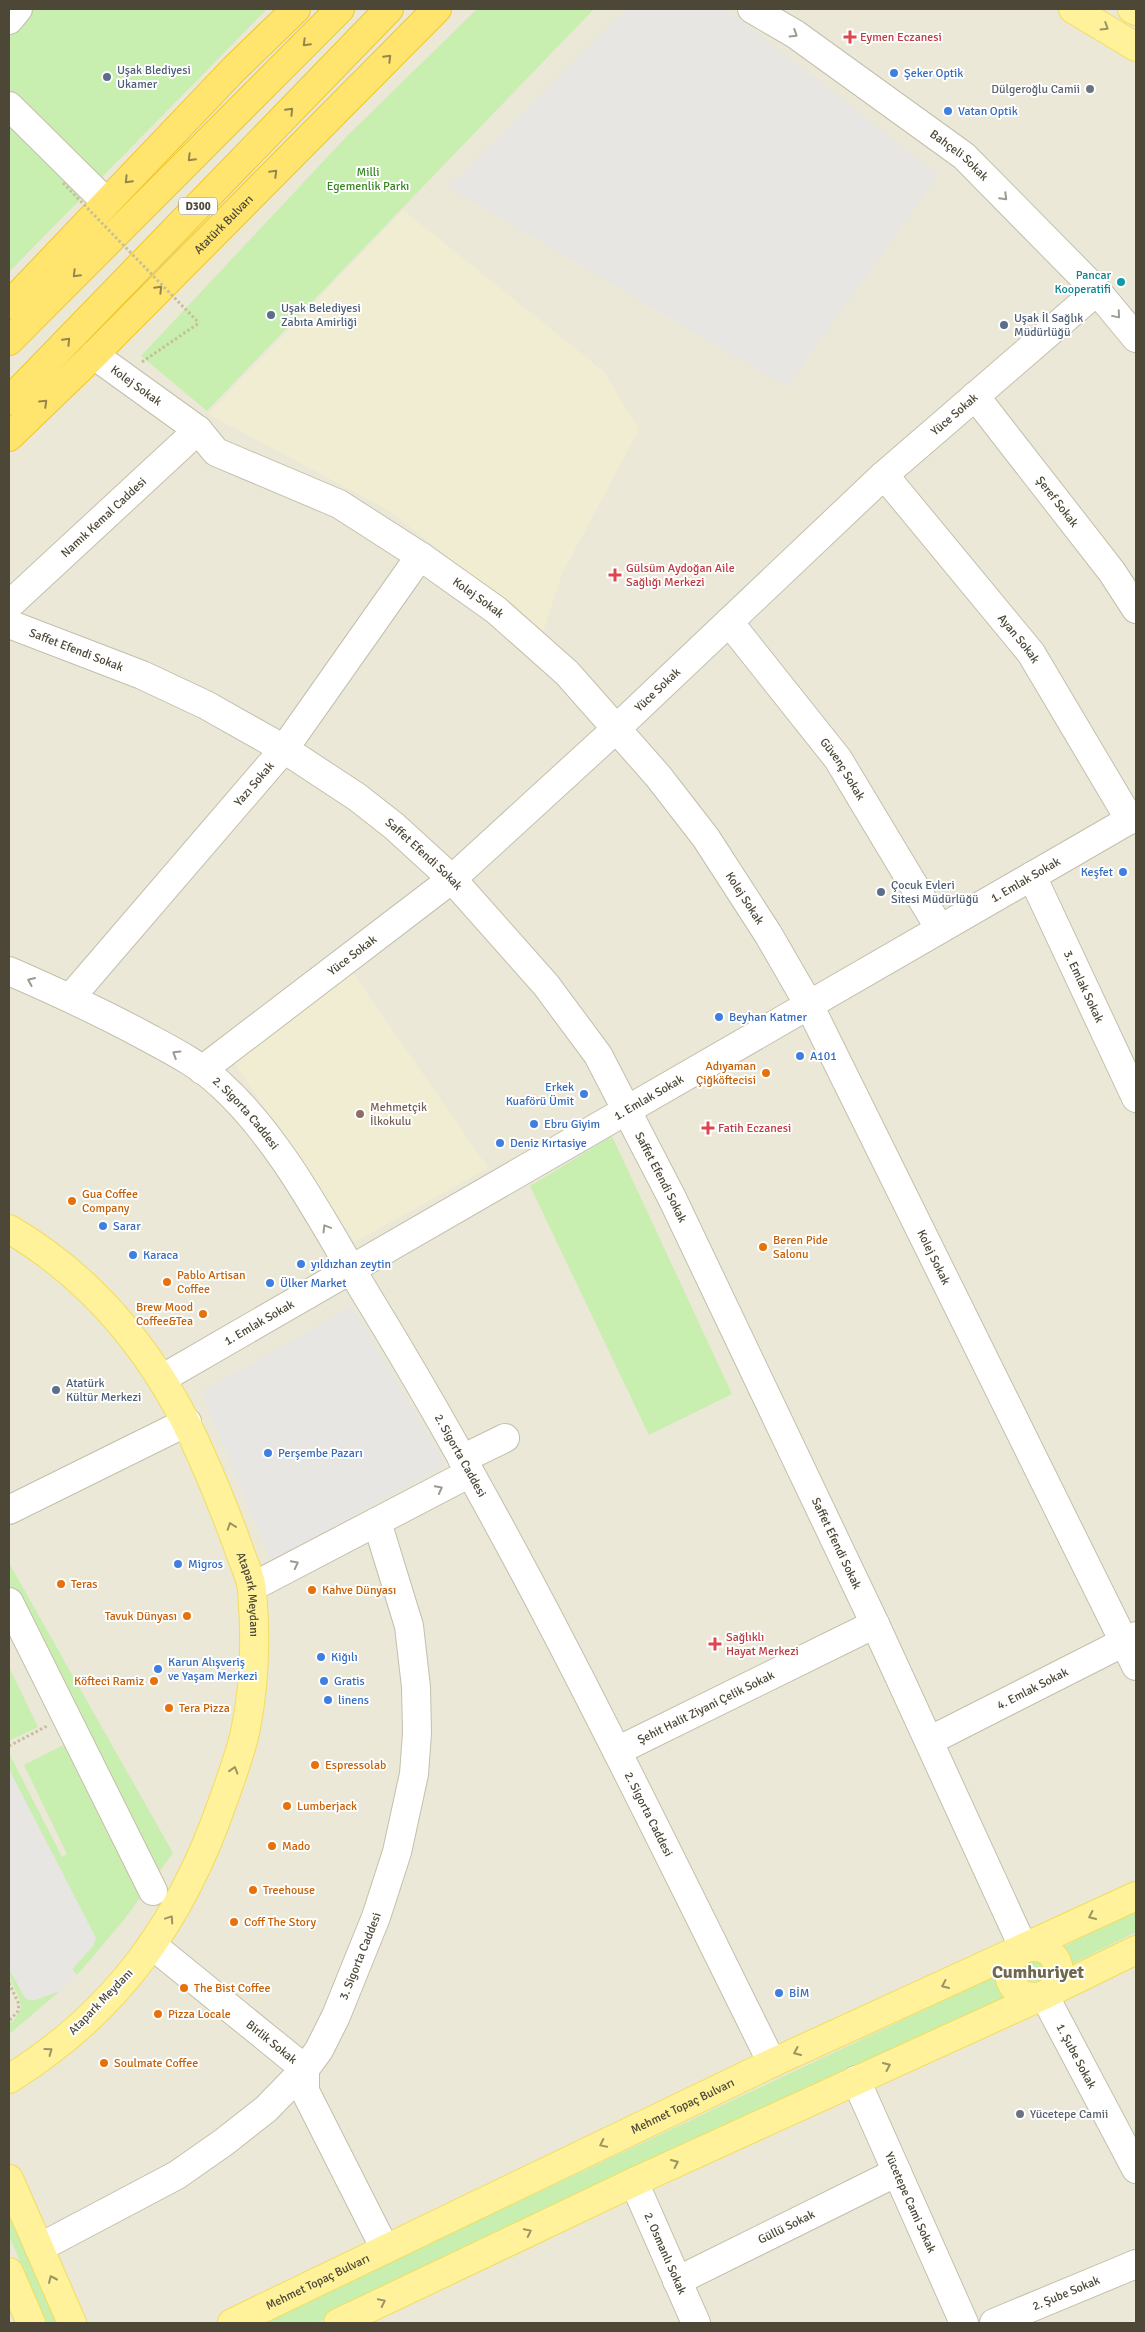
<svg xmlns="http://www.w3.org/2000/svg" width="1145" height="2332" viewBox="0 0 1145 2332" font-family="Signika,sans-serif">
<rect width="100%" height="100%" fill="#f7f5ea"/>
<rect fill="#ebe8d8" x="9" y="9" width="1127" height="2314"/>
<g fill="#f1edd3">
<path d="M403 210 603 371 639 429 562 574 543 632 390 511 208 414Z"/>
<path d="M351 970 488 1168 355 1242 233 1061Z"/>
</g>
<g fill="#c8efaf">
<path d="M9 9H267L9 272Z"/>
<path d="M477 9H594L207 411 141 356 347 136Z"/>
<path d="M612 1136 732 1394 649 1435 530 1186Z"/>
<path d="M9 1563 173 1853 123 1921 77 1975 72 1969 93 1946 9 1769 10 1755 62 1857 67 1854 24 1765 71 1741 9 1627Z"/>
<path d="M9 1667 38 1727 9 1741Z"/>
<path d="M1136 1911V1932L1068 1966 1062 1958 1060 1948Z"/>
<circle cx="1035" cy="1970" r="11"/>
<path d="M9 1969 28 2000 60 1991 9 2034V2024L14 2020 21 2008C21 1994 9 1984 9 1969Z"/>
<path d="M994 1977C1005 1979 1006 1983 1009 1992L1003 2000 316 2323H261Z"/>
<path d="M9 2214 56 2323H47L9 2236Z"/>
</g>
<g fill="#e8e6e2">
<path d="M625 9H726L939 175 787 387 448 187Z"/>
<path d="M352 1306 446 1465 271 1561 201 1392Z"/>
<path d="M9 1769 96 1938 93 1946 72 1969 77 1975 60 1991 32 2001 25 1998 9 1969Z"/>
</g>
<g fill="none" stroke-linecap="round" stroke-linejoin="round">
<defs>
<g id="minor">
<path id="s1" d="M752 9 795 34 964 156 1097 291 1136 338"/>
<path d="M9 20 18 9"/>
<path d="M9 106 106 202"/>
<path id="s2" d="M94 355 198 430 216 452 339 504 420 556 496 610 567 673 658 776 706 838 768 934 809 1005 1136 1666"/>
<path id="s3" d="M975 396 1112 572 1136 609"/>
<path id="s4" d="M884 475 1031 653 1130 820"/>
<path id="s5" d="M9 605 198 430"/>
<path id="s6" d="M729 622 838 759 940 929"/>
<path id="s7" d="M9 624 142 675 206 705 284 749 357 797 394 826 452 879 546 985 598 1055 672 1198 875 1624 1024 1949"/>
<path id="s8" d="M1032 876 1136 1098"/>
<path id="s9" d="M9 971C55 991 101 1012 145 1036 171 1050 199 1064 220 1084 284 1142 327 1231 372 1304 521 1548 645 1807 772 2063"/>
<path id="s10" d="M71 997 284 749 420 556"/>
<path id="s11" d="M202 1070 452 879 617 728 884 475 1097 291"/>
<path id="s12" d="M163 1378 1136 816"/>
<path d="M462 1459 505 1438"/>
<path d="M9 1510 187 1422"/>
<path d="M252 1587 470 1473"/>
<path d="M9 1602 153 1891"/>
<path id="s13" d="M929 1741 1136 1636"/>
<path id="s14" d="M617 1751 875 1624"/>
<path id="s15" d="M152 1945 305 2069V2091L385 2249"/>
<path id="s16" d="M1044 1995 1136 2169"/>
<path id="s17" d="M856 2080 964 2323"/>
<path id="s18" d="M634 2182 696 2323"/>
<path id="s19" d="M39 2248 177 2175 224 2142 266 2109 305 2069 319 2050 336 2016 376 1917 397 1852 414 1774 417 1733 416 1687 409 1626 377 1522"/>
<path id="s20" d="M677 2281 897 2172"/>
<path id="s21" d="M994 2323 1136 2264"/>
</g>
<g id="major">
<path d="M1073 9 1136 47"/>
<path d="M1132 9 1136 11"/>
<path id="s22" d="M9 1229C98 1281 161 1362 201 1455 216 1488 229 1521 241 1555 245 1566 251 1578 252 1590 256 1637 255 1686 245 1732 240 1755 231 1779 223 1801 182 1920 117 2012 9 2079"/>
<circle cx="1034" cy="1972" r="25"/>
<path d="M9 2179 72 2323"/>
<path d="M9 2272 31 2323"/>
<path id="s23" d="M232 2323 772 2063 1136 1896"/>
<path d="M338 2323 634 2182 1044 1995 1136 1950"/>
</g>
<g id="highway">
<path d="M9 305 234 69 296 9"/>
<path d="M9 341 340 9"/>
<path d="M9 401 389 9"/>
<path id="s24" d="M9 437 94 355 437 9"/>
</g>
</defs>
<use href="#minor" stroke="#c4bfab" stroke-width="30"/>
<use href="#major" stroke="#f2dd5d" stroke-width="30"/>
<use href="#highway" stroke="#f0c72b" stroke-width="30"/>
<g stroke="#c7be9b" stroke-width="3" stroke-dasharray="2.5 2.5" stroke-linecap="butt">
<path d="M142 362 199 323"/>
<path d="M9 1746 47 1726"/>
<path d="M9 1983 19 2004 18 2011 9 2021"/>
</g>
<use href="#minor" stroke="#fff" stroke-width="28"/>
<use href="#major" stroke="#fff29b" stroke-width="28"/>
<use href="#highway" stroke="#ffe56d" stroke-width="28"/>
<path stroke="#c7be9b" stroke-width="3" stroke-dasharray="2.5 2.5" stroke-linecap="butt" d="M63 183 199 323"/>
</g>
<defs><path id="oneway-chevron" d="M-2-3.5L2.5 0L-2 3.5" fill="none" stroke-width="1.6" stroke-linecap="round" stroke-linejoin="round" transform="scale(1.25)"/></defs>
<g stroke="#9d9464">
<use href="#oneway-chevron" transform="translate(1105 27) rotate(32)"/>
<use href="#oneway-chevron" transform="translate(231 1526) rotate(-109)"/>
<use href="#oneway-chevron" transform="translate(234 1770) rotate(-73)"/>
<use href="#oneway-chevron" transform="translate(1092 1916) rotate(155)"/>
<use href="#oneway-chevron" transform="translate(170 1919) rotate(-56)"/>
<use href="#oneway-chevron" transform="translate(945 1985) rotate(156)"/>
<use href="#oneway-chevron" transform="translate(49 2051) rotate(-36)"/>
<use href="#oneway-chevron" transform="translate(797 2052) rotate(156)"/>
<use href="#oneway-chevron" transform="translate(887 2066) rotate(-24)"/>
<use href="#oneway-chevron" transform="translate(603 2144) rotate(154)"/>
<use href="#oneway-chevron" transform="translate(675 2163) rotate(-25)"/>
<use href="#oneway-chevron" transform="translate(528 2232) rotate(-26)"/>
<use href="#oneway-chevron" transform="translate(52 2279) rotate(-114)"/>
<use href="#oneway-chevron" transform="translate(382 2302) rotate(-26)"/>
</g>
<g stroke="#9d9a91">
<use href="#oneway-chevron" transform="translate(794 34) rotate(32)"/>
<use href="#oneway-chevron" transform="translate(1004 197) rotate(45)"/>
<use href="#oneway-chevron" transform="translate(1117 315) rotate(50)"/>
<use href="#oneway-chevron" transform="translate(31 981) rotate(-157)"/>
<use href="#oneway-chevron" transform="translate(176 1054) rotate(-148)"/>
<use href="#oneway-chevron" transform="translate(326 1228) rotate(-121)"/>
<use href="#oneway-chevron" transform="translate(439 1489) rotate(-28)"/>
<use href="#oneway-chevron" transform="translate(295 1564) rotate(-27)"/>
</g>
<g stroke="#94864d">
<use href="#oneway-chevron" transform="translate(306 43) rotate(135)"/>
<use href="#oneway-chevron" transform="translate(388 58) rotate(-45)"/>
<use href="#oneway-chevron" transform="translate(290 111) rotate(-46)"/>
<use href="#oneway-chevron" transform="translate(191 158) rotate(135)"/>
<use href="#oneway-chevron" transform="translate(274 173) rotate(-45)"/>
<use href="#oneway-chevron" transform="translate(128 180) rotate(134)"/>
<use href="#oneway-chevron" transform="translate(76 274) rotate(135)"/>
<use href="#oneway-chevron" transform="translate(159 289) rotate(-45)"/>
<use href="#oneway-chevron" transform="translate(67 341) rotate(-46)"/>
<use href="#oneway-chevron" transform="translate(44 403) rotate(-44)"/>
</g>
<g fill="#e0444e" stroke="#fff" stroke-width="2">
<path d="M847.5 29.5h5v5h5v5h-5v5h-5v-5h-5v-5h5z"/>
<path d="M612.5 567.5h5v5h5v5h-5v5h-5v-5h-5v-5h5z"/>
<path d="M705.5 1120.5h5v5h5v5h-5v5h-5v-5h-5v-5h5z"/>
<path d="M712.5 1636.5h5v5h5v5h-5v5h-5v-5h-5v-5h5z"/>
</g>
<g fill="#3f7fe0" stroke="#fff" stroke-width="2">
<circle cx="894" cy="73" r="5"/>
<circle cx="948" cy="111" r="5"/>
<circle cx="1123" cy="872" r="5"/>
<circle cx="719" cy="1017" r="5"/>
<circle cx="800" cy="1056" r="5"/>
<circle cx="584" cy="1094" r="5"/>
<circle cx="534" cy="1124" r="5"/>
<circle cx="500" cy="1143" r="5"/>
<circle cx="103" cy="1226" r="5"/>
<circle cx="133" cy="1255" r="5"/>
<circle cx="301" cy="1264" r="5"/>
<circle cx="270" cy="1283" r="5"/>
<circle cx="268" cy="1453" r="5"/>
<circle cx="178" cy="1564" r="5"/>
<circle cx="321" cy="1657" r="5"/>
<circle cx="158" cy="1669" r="5"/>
<circle cx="324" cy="1681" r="5"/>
<circle cx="328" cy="1700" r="5"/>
<circle cx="779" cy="1993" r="5"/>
</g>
<g fill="#5c6f8a" stroke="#fff" stroke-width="2">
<circle cx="107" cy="77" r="5"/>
<circle cx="271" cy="315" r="5"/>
<circle cx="1004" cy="325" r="5"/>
<circle cx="881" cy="892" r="5"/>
<circle cx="56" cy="1390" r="5"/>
</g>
<g fill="#6b7280" stroke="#fff" stroke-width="2">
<circle cx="1090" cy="89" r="5"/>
<circle cx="1020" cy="2114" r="5"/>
</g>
<circle fill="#0f9aa8" stroke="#fff" stroke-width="2" cx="1121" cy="282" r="5"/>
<g fill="#e8710a" stroke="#fff" stroke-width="2">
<circle cx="766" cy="1073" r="5"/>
<circle cx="72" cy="1201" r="5"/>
<circle cx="763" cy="1247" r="5"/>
<circle cx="167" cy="1282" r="5"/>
<circle cx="203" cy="1314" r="5"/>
<circle cx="61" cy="1584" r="5"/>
<circle cx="312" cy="1590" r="5"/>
<circle cx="187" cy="1616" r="5"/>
<circle cx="154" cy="1681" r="5"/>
<circle cx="169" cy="1708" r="5"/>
<circle cx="315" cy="1765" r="5"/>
<circle cx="287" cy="1806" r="5"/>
<circle cx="272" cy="1846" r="5"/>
<circle cx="253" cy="1890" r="5"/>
<circle cx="234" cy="1922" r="5"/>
<circle cx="184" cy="1988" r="5"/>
<circle cx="158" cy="2014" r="5"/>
<circle cx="104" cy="2063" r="5"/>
</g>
<circle fill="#8d6e63" stroke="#fff" stroke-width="2" cx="360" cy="1114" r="5"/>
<g text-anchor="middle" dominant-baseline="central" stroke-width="4" stroke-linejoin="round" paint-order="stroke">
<rect fill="#fff" stroke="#827e73" stroke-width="1" x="179" y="197.5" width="38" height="17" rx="4"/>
<g font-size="11" font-weight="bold" fill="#4c4737">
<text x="198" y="206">D300</text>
</g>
<g font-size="12" fill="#be3a42" stroke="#fff" text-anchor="start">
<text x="860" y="37">Eymen Eczanesi</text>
<text x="626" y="568">Gülsüm Aydoğan Aile<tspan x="626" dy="14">Sağlığı Merkezi</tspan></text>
<text x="718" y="1128">Fatih Eczanesi</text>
<text x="726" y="1637">Sağlıklı<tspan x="726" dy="14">Hayat Merkezi</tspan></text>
</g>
<g font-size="12" fill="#4e5e75" stroke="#fff" text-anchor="start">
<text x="117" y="70">Uşak Blediyesi<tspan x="117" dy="14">Ukamer</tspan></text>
<text x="281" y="308">Uşak Belediyesi<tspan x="281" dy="14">Zabıta Amirliği</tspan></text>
<text x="1014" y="318">Uşak İl Sağlık<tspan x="1014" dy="14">Müdürlüğü</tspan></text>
<text x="891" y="885">Çocuk Evleri<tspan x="891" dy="14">Sitesi Müdürlüğü</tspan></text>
<text x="66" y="1383">Atatürk<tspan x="66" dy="14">Kültür Merkezi</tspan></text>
</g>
<g font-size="12" fill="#366cbe" stroke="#fff" text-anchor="start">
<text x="904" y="73">Şeker Optik</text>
<text x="958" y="111">Vatan Optik</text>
<text x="1113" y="872" text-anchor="end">Keşfet</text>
<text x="729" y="1017">Beyhan Katmer</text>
<text x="810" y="1056">A101</text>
<text x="574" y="1087" text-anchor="end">Erkek<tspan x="574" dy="14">Kuaförü Ümit</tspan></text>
<text x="544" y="1124">Ebru Giyim</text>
<text x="510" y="1143">Deniz Kırtasiye</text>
<text x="113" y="1226">Sarar</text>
<text x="143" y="1255">Karaca</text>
<text x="311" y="1264">yıldızhan zeytin</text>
<text x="280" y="1283">Ülker Market</text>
<text x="278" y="1453">Perşembe Pazarı</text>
<text x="188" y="1564">Migros</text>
<text x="331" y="1657">Kiğılı</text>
<text x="168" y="1662">Karun Alışveriş<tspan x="168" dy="14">ve Yaşam Merkezi</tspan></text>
<text x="334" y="1681">Gratis</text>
<text x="338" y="1700">linens</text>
<text x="789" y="1993">BİM</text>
</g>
<g font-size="12" fill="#5b616d" stroke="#fff" text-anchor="end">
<text x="1080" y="89">Dülgeroğlu Camii</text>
<text x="1030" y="2114" text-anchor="start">Yücetepe Camii</text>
</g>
<g font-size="12" fill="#4c4737" stroke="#fff">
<text stroke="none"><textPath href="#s1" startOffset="254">Bahçeli Sokak</textPath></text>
<text stroke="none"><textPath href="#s24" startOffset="302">Atatürk Bulvarı</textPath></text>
<text stroke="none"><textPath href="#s2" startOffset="52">Kolej Sokak</textPath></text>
<text stroke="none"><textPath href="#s11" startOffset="999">Yüce Sokak</textPath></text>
<text stroke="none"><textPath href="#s3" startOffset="134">Şeref Sokak</textPath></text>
<text stroke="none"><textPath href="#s5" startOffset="129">Namık Kemal Caddesi</textPath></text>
<text stroke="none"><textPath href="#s2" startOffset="458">Kolej Sokak</textPath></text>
<text stroke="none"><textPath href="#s4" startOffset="212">Ayan Sokak</textPath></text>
<text stroke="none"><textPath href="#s7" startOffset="72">Saffet Efendi Sokak</textPath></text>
<text stroke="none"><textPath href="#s11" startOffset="594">Yüce Sokak</textPath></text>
<text stroke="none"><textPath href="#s6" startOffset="186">Güvenç Sokak</textPath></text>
<text stroke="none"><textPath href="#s10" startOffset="281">Yazı Sokak</textPath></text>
<text stroke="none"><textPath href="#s7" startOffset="478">Saffet Efendi Sokak</textPath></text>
<text stroke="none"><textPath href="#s12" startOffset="996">1. Emlak Sokak</textPath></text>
<text stroke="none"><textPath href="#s2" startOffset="862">Kolej Sokak</textPath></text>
<text stroke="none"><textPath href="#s11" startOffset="189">Yüce Sokak</textPath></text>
<text stroke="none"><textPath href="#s8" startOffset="122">3. Emlak Sokak</textPath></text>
<text stroke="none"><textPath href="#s12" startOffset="561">1. Emlak Sokak</textPath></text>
<text stroke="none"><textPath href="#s9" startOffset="279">2. Sigorta Caddesi</textPath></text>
<text stroke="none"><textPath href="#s7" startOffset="882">Saffet Efendi Sokak</textPath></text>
<text stroke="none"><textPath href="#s2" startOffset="1268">Kolej Sokak</textPath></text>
<text stroke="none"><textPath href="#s12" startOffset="111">1. Emlak Sokak</textPath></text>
<text stroke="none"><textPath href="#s9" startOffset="684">2. Sigorta Caddesi</textPath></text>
<text stroke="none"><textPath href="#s7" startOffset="1288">Saffet Efendi Sokak</textPath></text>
<text stroke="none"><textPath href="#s22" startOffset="450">Atapark Meydanı</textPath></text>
<text stroke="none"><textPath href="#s13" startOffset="116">4. Emlak Sokak</textPath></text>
<text stroke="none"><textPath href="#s14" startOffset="99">Şehit Halit Ziyani Çelik Sokak</textPath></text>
<text stroke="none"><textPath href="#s9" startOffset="1089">2. Sigorta Caddesi</textPath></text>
<text stroke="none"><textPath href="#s19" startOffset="449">3. Sigorta Caddesi</textPath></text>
<text transform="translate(101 2002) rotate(-46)">Atapark Meydanı</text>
<text stroke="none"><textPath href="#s15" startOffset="154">Birlik Sokak</textPath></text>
<text stroke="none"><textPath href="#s16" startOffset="69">1. Şube Sokak</textPath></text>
<text stroke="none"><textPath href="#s23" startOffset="500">Mehmet Topaç Bulvarı</textPath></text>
<text stroke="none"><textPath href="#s17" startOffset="134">Yücetepe Cami Sokak</textPath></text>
<text stroke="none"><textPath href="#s20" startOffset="122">Güllü Sokak</textPath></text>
<text stroke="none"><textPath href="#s18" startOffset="78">2. Osmanlı Sokak</textPath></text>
<text stroke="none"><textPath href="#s23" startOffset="95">Mehmet Topaç Bulvarı</textPath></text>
<text stroke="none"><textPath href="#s21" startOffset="78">2. Şube Sokak</textPath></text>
</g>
<g font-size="12" fill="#388621" stroke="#fff">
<text x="368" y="172">Milli<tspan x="368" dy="14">Egemenlik Parkı</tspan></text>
</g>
<g font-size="12" fill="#0d838f" stroke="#fff" text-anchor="end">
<text x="1111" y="275">Pancar<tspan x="1111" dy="14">Kooperatifi</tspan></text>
</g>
<g font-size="12" fill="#c56008" stroke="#fff" text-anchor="start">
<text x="756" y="1066" text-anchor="end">Adıyaman<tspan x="756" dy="14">Çiğköftecisi</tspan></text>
<text x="82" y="1194">Gua Coffee<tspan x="82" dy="14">Company</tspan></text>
<text x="773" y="1240">Beren Pide<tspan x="773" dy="14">Salonu</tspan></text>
<text x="177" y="1275">Pablo Artisan<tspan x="177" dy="14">Coffee</tspan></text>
<text x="193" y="1307" text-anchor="end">Brew Mood<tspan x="193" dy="14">Coffee&amp;Tea</tspan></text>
<text x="71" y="1584">Teras</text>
<text x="322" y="1590">Kahve Dünyası</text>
<text x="177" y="1616" text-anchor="end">Tavuk Dünyası</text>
<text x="144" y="1681" text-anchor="end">Köfteci Ramiz</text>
<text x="179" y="1708">Tera Pizza</text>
<text x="325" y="1765">Espressolab</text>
<text x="297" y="1806">Lumberjack</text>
<text x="282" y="1846">Mado</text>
<text x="263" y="1890">Treehouse</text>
<text x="244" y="1922">Coff The Story</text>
<text x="194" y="1988">The Bist Coffee</text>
<text x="168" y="2014">Pizza Locale</text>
<text x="114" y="2063">Soulmate Coffee</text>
</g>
<g font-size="12" fill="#785e54" stroke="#fff" text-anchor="start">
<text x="370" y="1107">Mehmetçik<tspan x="370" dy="14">İlkokulu</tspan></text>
</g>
<g font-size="18" font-weight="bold" fill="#70684d" stroke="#fff">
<text x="1038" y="1972">Cumhuriyet</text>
</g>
</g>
<rect width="1145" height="2332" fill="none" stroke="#4c4737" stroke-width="20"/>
</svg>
